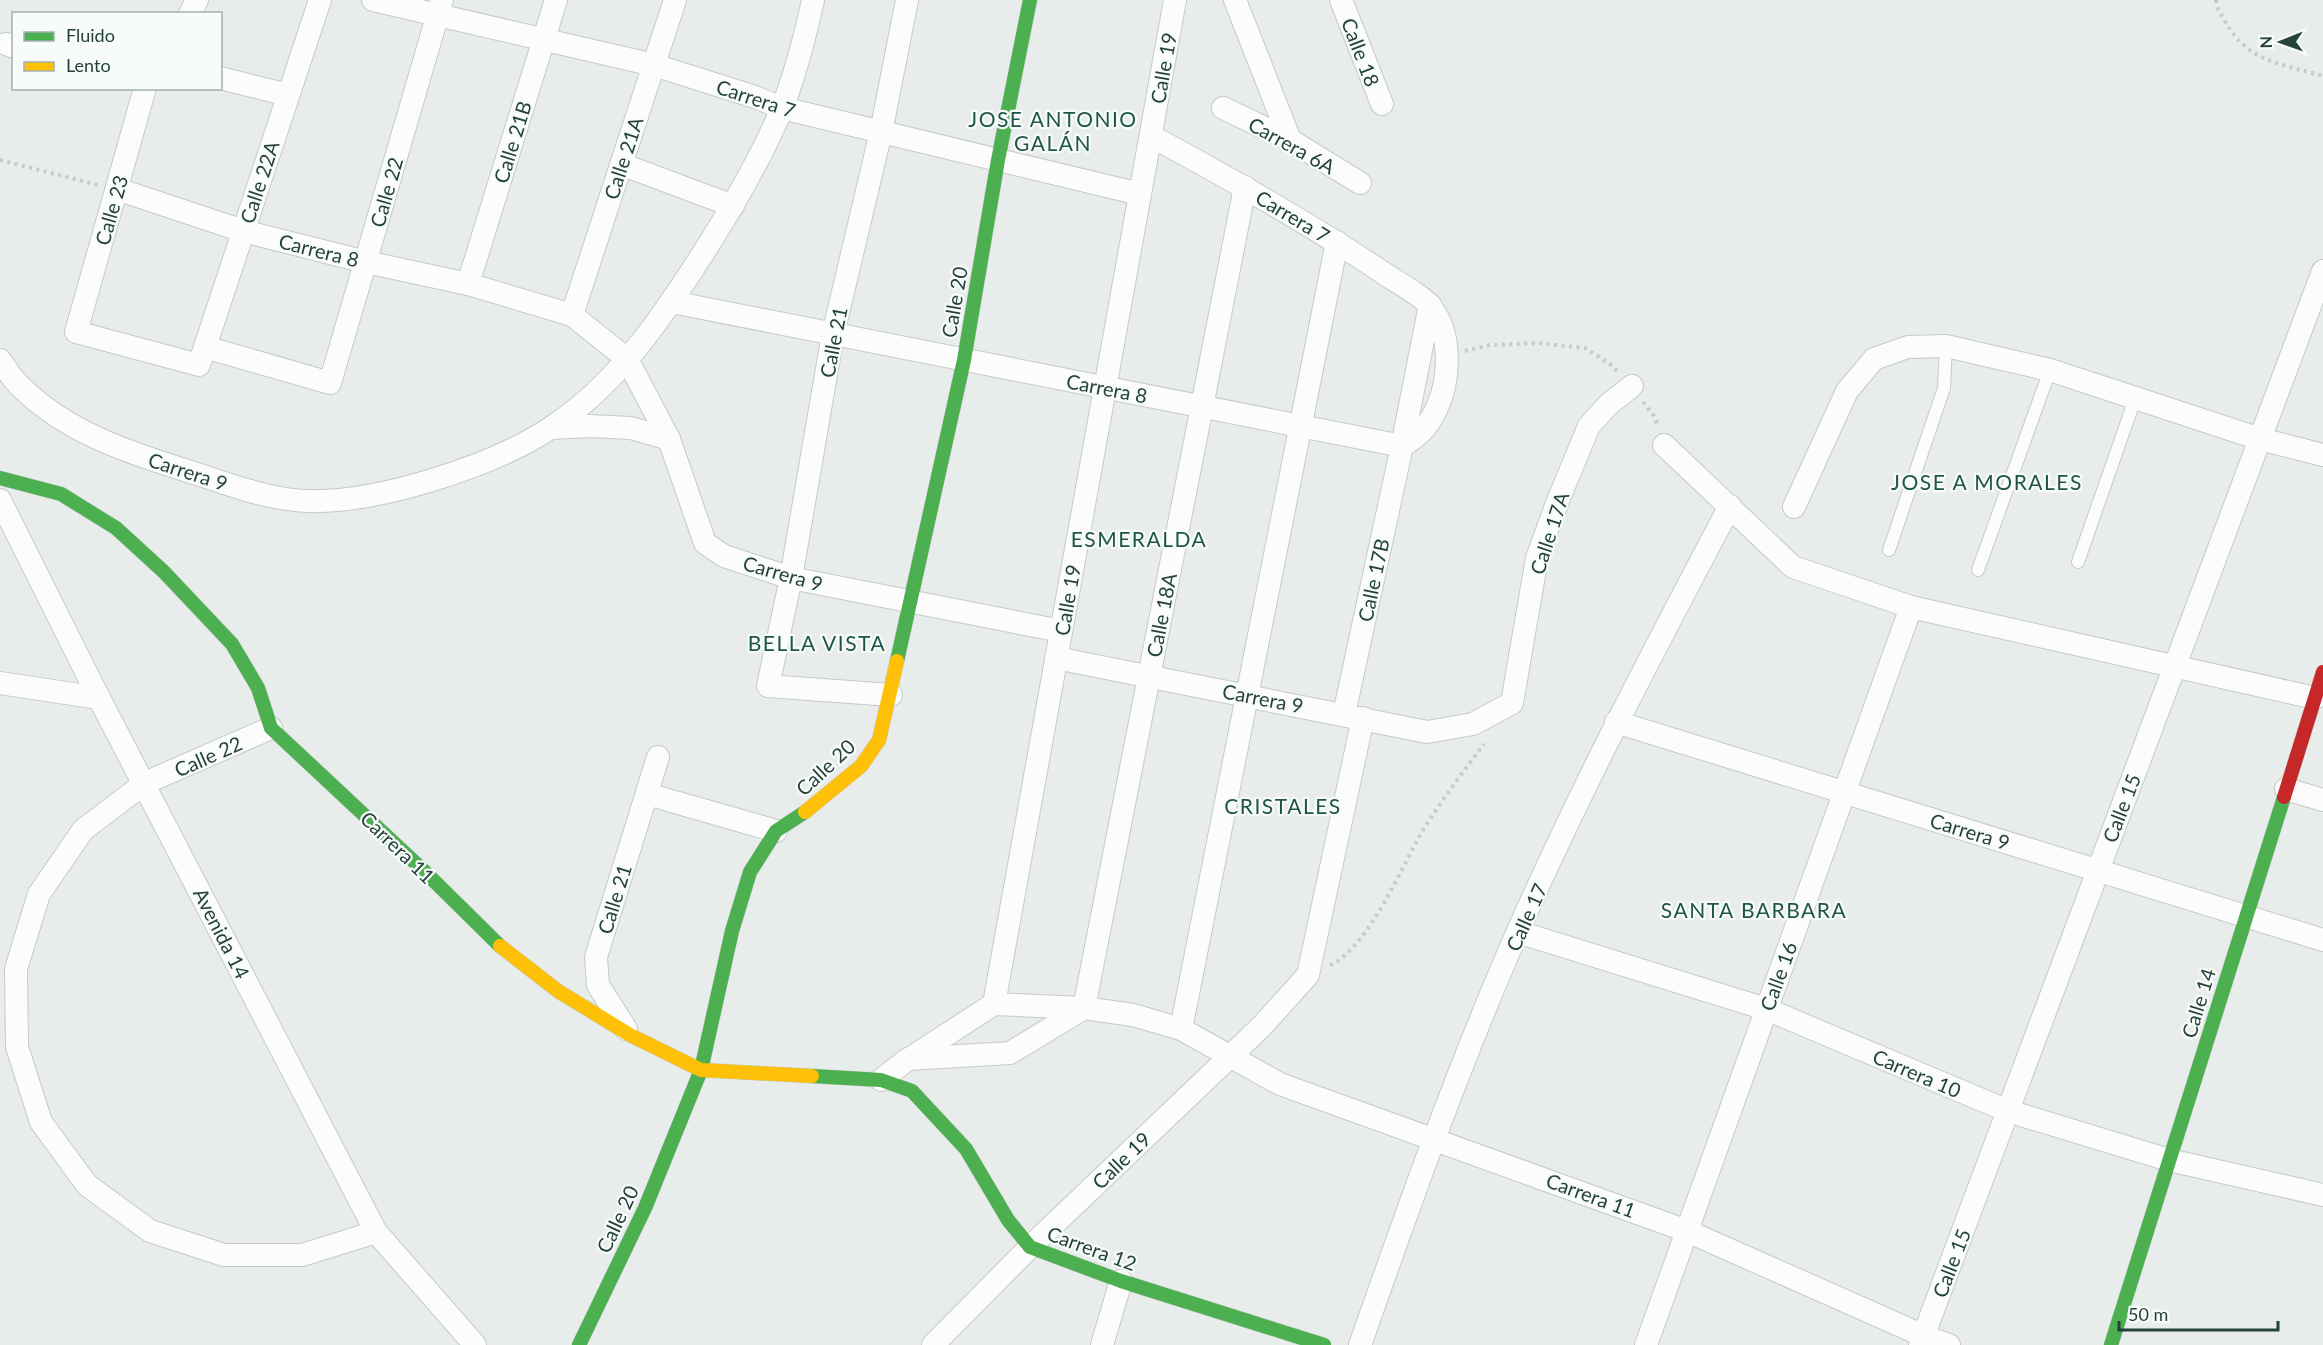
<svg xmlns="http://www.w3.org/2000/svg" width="2323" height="1345" viewBox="0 0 2323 1345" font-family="Lato,sans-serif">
<rect width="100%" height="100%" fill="#e8edeb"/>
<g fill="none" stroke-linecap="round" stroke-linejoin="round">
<defs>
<g id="lane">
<path d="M1889 550 1944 388 1946 346"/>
<path d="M2078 562 2136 396"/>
<path d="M1978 570 2050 370"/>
</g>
<g id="street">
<path d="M373 0 654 65 755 97 782 108 1140 194"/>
<path d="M1235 0 1290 140"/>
<path d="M1341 0 1382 104"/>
<path d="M190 14 197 0"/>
<path d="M6 44 14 47"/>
<path d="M220 78 288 95"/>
<path d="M145 88 76 332 199 365 320 0"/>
<path d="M1223 108 1290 140 1360 183"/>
<path d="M1151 136C1229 178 1307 222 1382 272 1393 280 1423 296 1430 306 1455 337 1450 391 1429 422 1422 433 1413 439 1402 446"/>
<path d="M621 164 733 206"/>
<path d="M117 189 243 231 366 262 468 284 572 315 627 359 669 439 705 543 724 556 791 578 1061 631"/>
<path d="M468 284 556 0"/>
<path d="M672 302 1402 446"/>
<path d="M572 315 675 0"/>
<path d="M205 347 330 383 442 0"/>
<path d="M0 360C6 368 12 379 20 386 66 433 133 454 194 473 224 483 254 494 286 499 330 506 386 494 429 481 472 468 515 452 552 427 616 385 661 319 702 255 732 208 761 159 782 108 796 73 805 37 813 0"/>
<path d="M551 428 589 426 631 428 669 439"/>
<path d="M1664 445 1793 567 1911 607 2315 698"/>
<path d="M0 500 99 698 376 1232 475 1345"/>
<path d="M1794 507 1847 391 1874 359 1908 347 1946 346 2050 370 2260 439 2323 455"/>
<path d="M1056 658 1427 732 1473 724 1512 703 1537 558 1557 503 1589 426 1609 404 1632 386"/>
<path d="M0 683 99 698"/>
<path d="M891 695 768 686 791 578 833 334 881 132 907 0"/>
<path d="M1344 714 1402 446 1430 305"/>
<path d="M1616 722 2323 940"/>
<path d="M271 728 145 783 83 830 39 894 16 969 17 1047 41 1122 87 1185 150 1231 224 1255H302L376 1232"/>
<path d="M2286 789 2323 800"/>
<path d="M647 794 776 831"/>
<path d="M1518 932 1766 1009 2008 1111 2169 1160 2323 1195"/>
<path d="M994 1004 1175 0"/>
<path d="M994 1004 1084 1008 1245 187"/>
<path d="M626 1029 598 985 596 957 658 757"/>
<path d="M1181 1029 1337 242"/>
<path d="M909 1059 994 1004"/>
<path d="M881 1080 908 1059 1010 1053 1084 1008 1133 1015 1181 1029 1280 1084 1687 1231 1924 1336 1949 1345"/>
<path d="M933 1345 1030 1247 1262 1026 1308 975 1363 718"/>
<path d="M1102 1345 1121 1281"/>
<path d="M1360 1345C1409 1206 1458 1067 1518 931 1582 786 1656 646 1730 506"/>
<path d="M1646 1345 1911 607"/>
<path d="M1920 1345 2323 271"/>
</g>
<g id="fast">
<path d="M0 478 61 494 116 528 164 572 232 644 258 688 271 728 423 870 500 946"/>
<path d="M897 661 964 360 998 160 1030 0"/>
<path d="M812 1076 881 1080 912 1091 966 1149 1008 1220 1030 1247 1121 1281 1324 1345"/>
<path d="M579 1345 645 1208 701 1070 732 931 750 872 776 831 805 812"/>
<path d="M2111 1345 2284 797"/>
</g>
<g id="slow">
<path d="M805 812 861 766 879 740 897 661"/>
<path d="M500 946 558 991 630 1035 701 1070 812 1076"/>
</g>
<path id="jam" d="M2284 797 2323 672"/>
</defs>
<use href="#lane" stroke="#c5cac8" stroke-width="14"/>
<use href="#street" stroke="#c5cac8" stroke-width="24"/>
<use href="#fast" stroke="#c3cbc8" stroke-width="15"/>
<use href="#slow" stroke="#c3cbc8" stroke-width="15"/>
<use href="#jam" stroke="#c3cbc8" stroke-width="15"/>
<g stroke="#c3ccca" stroke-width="4" stroke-dasharray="3 4.5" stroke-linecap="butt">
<path d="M2216 0C2216 8 2221 14 2225 21 2247 62 2282 64 2323 76"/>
<path d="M0 160 98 185"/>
<path d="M1465 351 1490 345 1538 343 1585 348 1610 364 1617 371"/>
<path d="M1643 402 1654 416 1658 426"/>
<path d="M1330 965C1370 947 1402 864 1425 827 1443 798 1464 771 1484 744"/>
</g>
<use href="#lane" stroke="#fcfcfc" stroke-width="12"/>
<use href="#street" stroke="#fcfcfc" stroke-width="22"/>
<use href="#fast" stroke="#4caf50" stroke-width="14"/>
<use href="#slow" stroke="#ffc107" stroke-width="14"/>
<use href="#jam" stroke="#c62828" stroke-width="14"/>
</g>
<g text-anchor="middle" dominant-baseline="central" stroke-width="4.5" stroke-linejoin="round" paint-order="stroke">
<g font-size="20" fill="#24423a" stroke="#f7fbf9">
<text transform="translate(1361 52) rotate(69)">Calle 18</text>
<text transform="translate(1163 68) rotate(-80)">Calle 19</text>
<text transform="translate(756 98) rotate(18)">Carrera 7</text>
<text transform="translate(512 142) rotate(-73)">Calle 21B</text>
<text transform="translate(1292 145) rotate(29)">Carrera 6A</text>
<text transform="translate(623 158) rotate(-72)">Calle 21A</text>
<text transform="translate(259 182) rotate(-72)">Calle 22A</text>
<text transform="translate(386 192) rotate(-74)">Calle 22</text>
<text transform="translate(111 210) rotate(-74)">Calle 23</text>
<text transform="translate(1293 216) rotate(31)">Carrera 7</text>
<text transform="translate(319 250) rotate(14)">Carrera 8</text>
<text transform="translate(954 302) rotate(-80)">Calle 20</text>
<text transform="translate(833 342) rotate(-79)">Calle 21</text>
<text transform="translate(1107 388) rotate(11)">Carrera 8</text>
<text transform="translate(188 471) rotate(18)">Carrera 9</text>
<text transform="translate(1549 533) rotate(-72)">Calle 17A</text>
<text transform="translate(783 573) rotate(16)">Carrera 9</text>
<text transform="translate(1373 580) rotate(-78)">Calle 17B</text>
<text transform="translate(1067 600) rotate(-80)">Calle 19</text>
<text transform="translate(1161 615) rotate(-79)">Calle 18A</text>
<text transform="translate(1263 698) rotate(11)">Carrera 9</text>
<text transform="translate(208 756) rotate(-24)">Calle 22</text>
<text transform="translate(825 767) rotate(-43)">Calle 20</text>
<text transform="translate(2121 808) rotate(-69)">Calle 15</text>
<text transform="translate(1970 831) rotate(17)">Carrera 9</text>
<text transform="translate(398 847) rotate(44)">Carrera 11</text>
<text transform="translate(614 899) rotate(-73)">Calle 21</text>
<text transform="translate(1526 917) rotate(-66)">Calle 17</text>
<text transform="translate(222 933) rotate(63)">Avenida 14</text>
<text transform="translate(1778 976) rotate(-70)">Calle 16</text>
<text transform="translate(2198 1003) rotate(-73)">Calle 14</text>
<text transform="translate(1917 1073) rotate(23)">Carrera 10</text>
<text transform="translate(1121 1160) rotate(-44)">Calle 19</text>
<text transform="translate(1591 1195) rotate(20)">Carrera 11</text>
<text transform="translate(617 1219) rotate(-65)">Calle 20</text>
<text transform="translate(1092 1248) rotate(20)">Carrera 12</text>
<text transform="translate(1951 1263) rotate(-69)">Calle 15</text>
</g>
<g font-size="21" letter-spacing="1.5" fill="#1f5548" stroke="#f7fbf9">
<text x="1053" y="118">JOSE ANTONIO<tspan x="1053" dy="24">GALÁN</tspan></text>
<text x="1987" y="481">JOSE A MORALES</text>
<text x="1139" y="538">ESMERALDA</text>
<text x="817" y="642">BELLA VISTA</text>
<text x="1283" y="805">CRISTALES</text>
<text x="1754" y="909">SANTA BARBARA</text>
</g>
</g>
<rect x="12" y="12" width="210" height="78" fill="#f7fbf9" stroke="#a3b1ad" stroke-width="1.5"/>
<rect x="24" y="32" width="30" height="9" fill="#4caf50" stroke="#a3b1ad" stroke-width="1.5"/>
<text x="66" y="42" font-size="18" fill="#24423a">Fluido</text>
<rect x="24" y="62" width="30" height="9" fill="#ffc107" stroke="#a3b1ad" stroke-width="1.5"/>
<text x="66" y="72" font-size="18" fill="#24423a">Lento</text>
<g transform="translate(2281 42) rotate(269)" stroke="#f7fbf9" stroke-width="4.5" paint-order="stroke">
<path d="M0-4.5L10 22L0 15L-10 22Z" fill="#24423a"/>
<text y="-9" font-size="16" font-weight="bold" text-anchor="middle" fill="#24423a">N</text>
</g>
<path d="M2119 1321v9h159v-9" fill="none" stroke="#24423a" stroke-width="3"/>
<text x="2128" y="1321" font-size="18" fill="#24423a" stroke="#f7fbf9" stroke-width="4.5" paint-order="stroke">50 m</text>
</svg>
